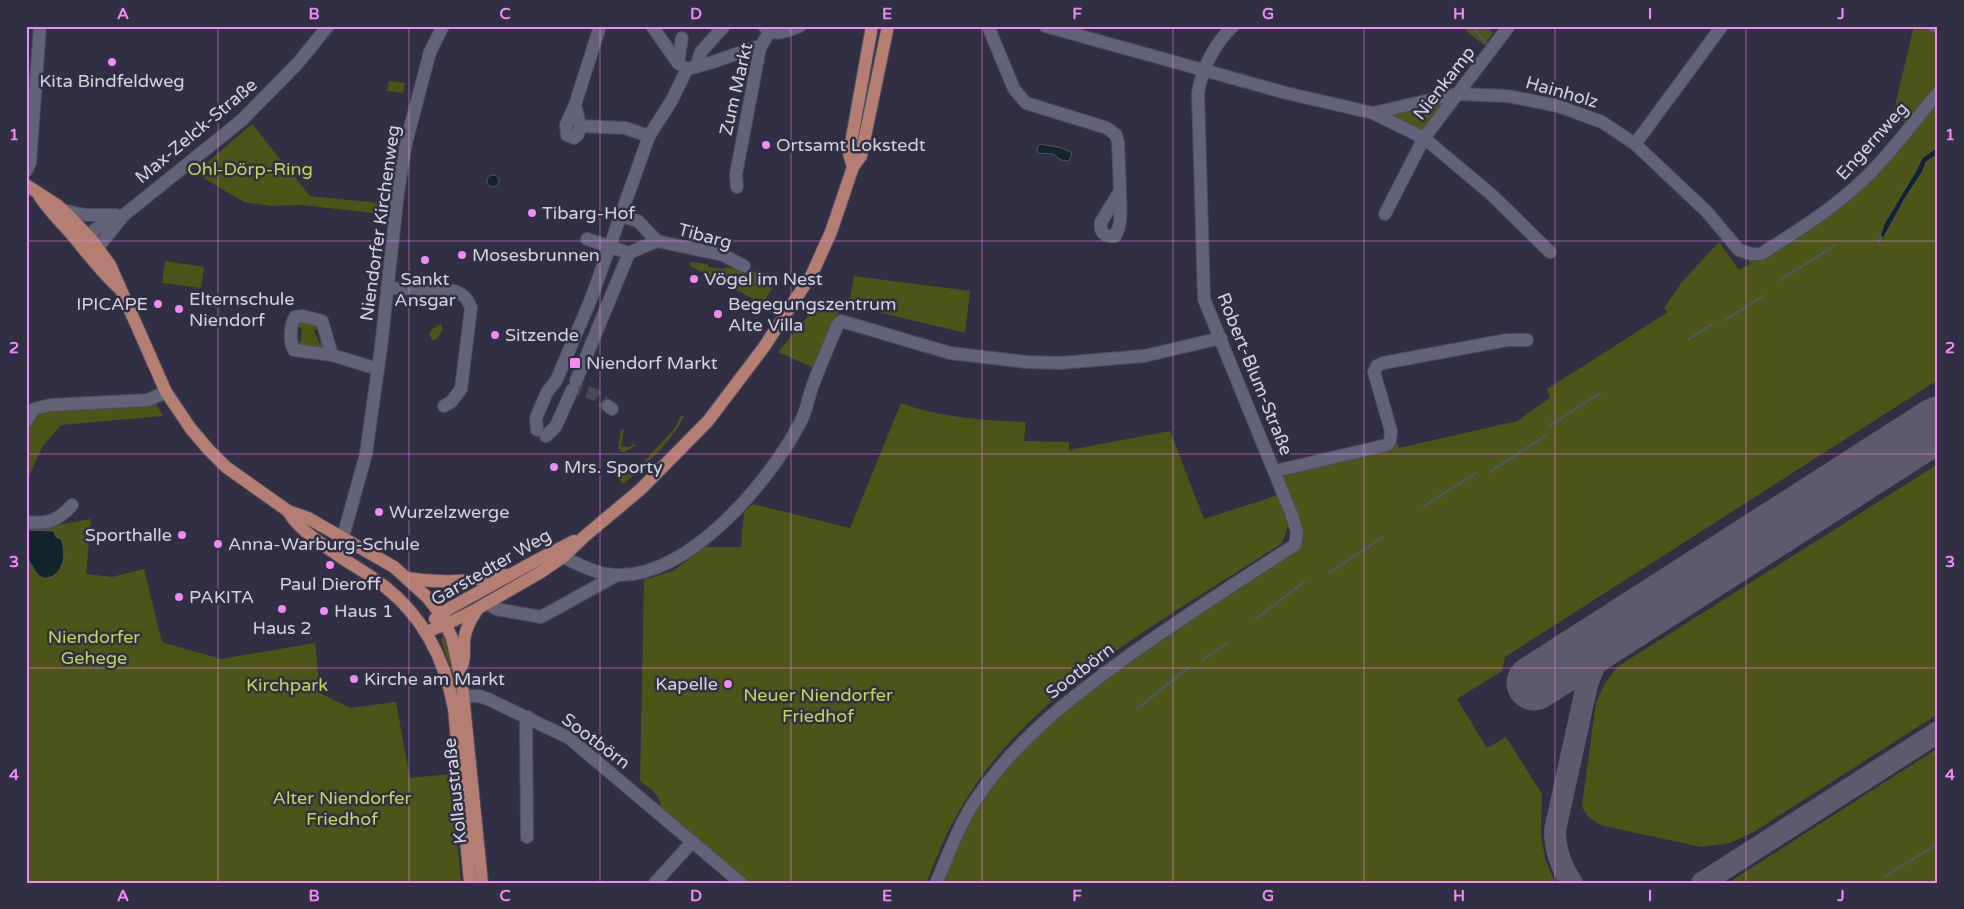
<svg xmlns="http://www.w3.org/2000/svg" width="1964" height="909" viewBox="0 0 1964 909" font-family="'Varela Round',sans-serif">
<rect width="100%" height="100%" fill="#302f43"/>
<g fill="#4c5417">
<path d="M1460 26H1485L1493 33 1484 45Z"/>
<path d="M1914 26 1938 30V87L1906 122 1892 118Z"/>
<path d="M389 81 405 83 403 93 387 91Z"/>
<path d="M1938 100V380L1505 657 1502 671 1457 699 1487 748 1506 737 1542 794 1541 834 1545 859 1555 883H940L953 851 982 798 1024 747 1083 695 1296 548 1280 473 1398 444 1399 448 1517 421 1550 398 1547 389 1668 312 1664 308 1681 283 1719 242 1739 270 1750 264 1749 261 1751 259 1823 219Z"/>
<path d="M1443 103 1423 132 1390 119V113Z"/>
<path d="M252 124 310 196 388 204 386 219 372 213 302 205 271 206 244 202 195 173Z"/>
<path d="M165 261 204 267 201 288 162 283Z"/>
<path d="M690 262 708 264V267L724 269 725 267 779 275 763 304 690 266Z"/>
<path d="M854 276 970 291 965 333 849 305Z"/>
<path d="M823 298 841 305 814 368 778 352Z"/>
<path d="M301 321 317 323 321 328 314 330 319 343 325 341V345L321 348H299L294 341H301L302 328 296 327Z"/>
<path d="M441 324 443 329 437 339 432 340 429 334 432 329Z"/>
<path d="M154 401 163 416 61 425 43 446 26 482V413L51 409Z"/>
<path d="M901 403C940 418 984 420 1026 422L1024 441 1069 442V450L1170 431 1204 519 1278 495 1288 527 1282 543C1170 617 1027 691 959 811 946 833 936 859 926 883H749L660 807C662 795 649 788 640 781L644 580 673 571 705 547H741L744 512 753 504 850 528Z"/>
<path d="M682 416H684C671 443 646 465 623 484L619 479 620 476 631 474 638 468 675 428 680 417Z"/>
<path d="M621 430H624L621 446 629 447 633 444 637 445 624 452 621 451 618 448Z"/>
<path d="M1938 464V714L1752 833 1730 843 1701 847 1604 826C1593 821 1585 817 1582 805L1596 703 1604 685 1617 667Z"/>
<path d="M91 519 86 574 112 577 144 569 162 642 221 659 315 643 320 693 350 708 396 702 410 778 451 774 461 883H26V558H29L35 572 63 562V546L56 537 46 530H26V525L42 528Z"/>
<path d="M443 636 446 637 454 675H452L441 639Z"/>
<path d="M1938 748V883H1728Z"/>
</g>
<g fill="#122329" stroke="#4c5860">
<path d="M1040 144 1062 148 1072 153 1069 161 1061 160 1053 154 1038 153 1037 148Z"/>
<path d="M1938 147V154L1926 162 1923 171 1904 200 1884 237 1879 240 1884 224 1917 169 1922 158Z"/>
<circle cx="493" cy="181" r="6"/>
<path d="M26 530 54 531 56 537 61 539C66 552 65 568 53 576 49 578 45 579 41 577 35 574 34 566 29 562V559L26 558V555L29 554 26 546Z"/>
</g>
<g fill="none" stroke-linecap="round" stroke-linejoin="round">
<g stroke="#4c5860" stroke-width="2.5">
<path d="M1472 26 1487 44"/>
<path d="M1879 243 1881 237"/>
<path d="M1780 280 1834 246"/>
<path d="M1725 320 1763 296"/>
<path d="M1689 339 1712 324"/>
<path d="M1549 426 1600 393"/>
<path d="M1490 472 1545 436"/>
<path d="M1424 506 1476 473"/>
<path d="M1329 573 1383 537"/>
<path d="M1256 619 1304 582"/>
<path d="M1202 660 1228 643"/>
<path d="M1137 709 1189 667"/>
<path d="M1885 876 1938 844"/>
</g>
<g stroke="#5c5a6c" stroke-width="22">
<path d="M1572 883C1561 867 1555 850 1555 830L1587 685C1599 647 1619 631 1650 609"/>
<path d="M1702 883 1938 732"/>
</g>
<path stroke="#5c5a6c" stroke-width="55" d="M1534 683 1938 424"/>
<path stroke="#49485b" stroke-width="12" stroke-dasharray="12 6" stroke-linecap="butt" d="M570 386 596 395 608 406"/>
<defs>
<g id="minor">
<path d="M652 26 678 63 687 69 710 63 756 47 760 48"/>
<path d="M764 26C775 38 787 31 800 26"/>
<path d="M988 26 1014 89 1026 103 1107 128 1116 135 1118 142 1120 191"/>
<path d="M1045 26 1286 93 1373 113 1456 94 1508 96 1558 106 1602 122 1635 144 1707 212 1739 250 1752 254H1761C1797 231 1833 209 1863 180 1891 154 1913 122 1938 93"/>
<path d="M1934 26 1938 27"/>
<path d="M678 63 682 38"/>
<path d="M696 67 701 52 724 26"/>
<path d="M575 105 600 26"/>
<path d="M575 105C577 115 585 132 574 138L567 135 566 125Z"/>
<path d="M1373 113 1424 138 1492 195 1550 252"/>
<path d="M580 126 625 128 649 136"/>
<path d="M1635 144 1722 26"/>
<path d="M26 171 30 163 40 26"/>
<path d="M737 187 736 174 760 48 770 31"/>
<path d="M1120 191C1120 205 1123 224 1115 236 1105 237 1099 233 1101 222Z"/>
<path d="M62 210 86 215H116"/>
<path d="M1385 214 1424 138 1509 26"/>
<path d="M124 215 98 247 85 251C82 230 108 222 124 215L242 120 298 63 328 26"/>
<path d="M621 216 638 221 657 241"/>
<path d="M587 239 629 253 657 241 723 255 744 266"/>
<path d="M387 288 449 290C460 292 467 296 471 308L461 389 451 402 444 406"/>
<path d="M332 355 322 321 303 316 295 317C290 325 289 342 294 350L332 355 378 369"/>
<path d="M576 381 629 253"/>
<path d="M608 406 612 409"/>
<path d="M26 421 34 409 50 405 148 400 166 392"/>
<path d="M537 430 536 418 547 392 556 381 591 299 649 136 672 100 687 69"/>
<path d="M546 436 556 426 572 390"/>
<path d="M1275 471 1387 445 1390 441 1391 431 1374 372 1377 366 1383 363 1507 340H1527"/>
<path d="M26 522C48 524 58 521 72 505"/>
<path d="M343 537 366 454 381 347 398 192 406 143 430 52 443 26"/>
<path d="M563 557C580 565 598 575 617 575 689 578 771 480 801 421 807 410 808 397 813 385 820 365 829 346 837 326L841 321 950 353 1026 362 1060 363 1144 356 1221 338"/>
<path d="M487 603 496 609 541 617 617 575"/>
<path d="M464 696H479L488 699 569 738 741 883"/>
<path d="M527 837 526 722 528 717"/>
<path d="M655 883 692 842"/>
<path d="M936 883C949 854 959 824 977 798 1017 738 1073 696 1131 654 1185 616 1240 580 1295 545L1297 532 1291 513 1204 299 1198 93C1202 68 1215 43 1233 26"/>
</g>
<g id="major">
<path d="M853 167 849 154 872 26"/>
<path d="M26 185 57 205 67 214 92 240 110 265 166 392 191 429 208 449 226 467 288 511 308 518 394 567 428 598 441 615 452 638 462 684 482 883"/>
<path d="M40 197C51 213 60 221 73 236 88 254 102 273 120 289"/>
<path d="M288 511C299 530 318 541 336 554 352 565 369 574 384 586 424 617 445 660 454 709L470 883"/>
<path d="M407 578C441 584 471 581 505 575"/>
<path d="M435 619 450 608 539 559 574 541"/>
<path d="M426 632 447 624 477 609 541 572 563 557 585 536 641 489 708 421 764 347 812 274 831 232 853 167 861 156 888 26"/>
<path d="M462 666C465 658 464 650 464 641 465 629 470 620 477 610"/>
</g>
</defs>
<use href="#minor" stroke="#4d4c5d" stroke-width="14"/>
<use href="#major" stroke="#4d4c5d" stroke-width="14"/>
<use href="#minor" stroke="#626278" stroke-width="12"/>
<use href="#major" stroke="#b47e73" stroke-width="12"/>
</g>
<path fill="none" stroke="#f18af4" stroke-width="1" stroke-opacity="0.55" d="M218 26V883M409 26V883M600 26V883M791 26V883M982 26V883M1173 26V883M1364 26V883M1555 26V883M1746 26V883M26 241H1938M26 454H1938M26 668H1938"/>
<g fill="#f18af4" stroke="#302f43" stroke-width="2">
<circle cx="112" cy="62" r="5"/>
<circle cx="766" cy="145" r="5"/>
<circle cx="532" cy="213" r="5"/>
<circle cx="462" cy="255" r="5"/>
<circle cx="425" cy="260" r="5"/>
<circle cx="694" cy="279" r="5"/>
<circle cx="158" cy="304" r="5"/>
<circle cx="179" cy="309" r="5"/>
<circle cx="718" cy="314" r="5"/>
<circle cx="495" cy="335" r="5"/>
<rect x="569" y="357" width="12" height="12" rx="2.5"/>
<circle cx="554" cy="467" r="5"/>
<circle cx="379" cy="512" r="5"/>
<circle cx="182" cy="535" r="5"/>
<circle cx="218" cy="544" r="5"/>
<circle cx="330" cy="565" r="5"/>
<circle cx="179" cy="597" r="5"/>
<circle cx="282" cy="609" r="5"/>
<circle cx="324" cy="611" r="5"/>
<circle cx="354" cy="679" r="5"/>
<circle cx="728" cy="684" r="5"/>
</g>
<g text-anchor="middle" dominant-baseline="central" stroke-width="5" stroke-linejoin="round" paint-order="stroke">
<g font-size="18" fill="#d4d4e1" stroke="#302f43" text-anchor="start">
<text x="112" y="81" text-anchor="middle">Kita Bindfeldweg</text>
<text x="776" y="145">Ortsamt Lokstedt</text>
<text x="542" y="213">Tibarg-Hof</text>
<text x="472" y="255">Mosesbrunnen</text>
<text x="425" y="279" text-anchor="middle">Sankt<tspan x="425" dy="21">Ansgar</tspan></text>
<text x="704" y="279">Vögel im Nest</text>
<text x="189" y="299">Elternschule<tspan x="189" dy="21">Niendorf</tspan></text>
<text x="148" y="304" text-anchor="end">IPICAPE</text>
<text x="728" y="304">Begegungszentrum<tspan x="728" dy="21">Alte Villa</tspan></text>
<text x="505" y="335">Sitzende</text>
<text x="586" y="363">Niendorf Markt</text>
<text x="564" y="467">Mrs. Sporty</text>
<text x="389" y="512">Wurzelzwerge</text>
<text x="172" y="535" text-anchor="end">Sporthalle</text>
<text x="228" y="544">Anna-Warburg-Schule</text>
<text x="330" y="584" text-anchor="middle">Paul Dieroff</text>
<text x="189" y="597">PAKITA</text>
<text x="334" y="611">Haus 1</text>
<text x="282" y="628" text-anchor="middle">Haus 2</text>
<text x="364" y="679">Kirche am Markt</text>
<text x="718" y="684" text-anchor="end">Kapelle</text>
</g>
<g font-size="18" fill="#d4d4e1" stroke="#302f43">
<text transform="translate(1444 83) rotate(-52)">Nienkamp</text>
<text transform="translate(736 89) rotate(-77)">Zum Markt</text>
<text transform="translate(1562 92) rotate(16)">Hainholz</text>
<text transform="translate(196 131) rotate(-40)">Max-Zelck-Straße</text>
<text transform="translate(1872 141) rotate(-48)">Engernweg</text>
<text transform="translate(380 223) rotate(-82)">Niendorfer Kirchenweg</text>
<text transform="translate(705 236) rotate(15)">Tibarg</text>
<text transform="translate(1255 374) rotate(68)">Robert-Blum-Straße</text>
<text transform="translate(491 567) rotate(-30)">Garstedter Weg</text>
<text transform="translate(1080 671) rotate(-37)">Sootbörn</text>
<text transform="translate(596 741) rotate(37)">Sootbörn</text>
<text transform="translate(455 791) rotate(-96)">Kollaustraße</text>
</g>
<g font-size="18" fill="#c6d852" stroke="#302f43">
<text x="250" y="169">Ohl-Dörp-Ring</text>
<text x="94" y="637">Niendorfer<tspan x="94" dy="21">Gehege</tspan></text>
<text x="287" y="685">Kirchpark</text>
<text x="818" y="695">Neuer Niendorfer<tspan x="818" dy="21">Friedhof</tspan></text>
<text x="342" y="798">Alter Niendorfer<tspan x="342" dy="21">Friedhof</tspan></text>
</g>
</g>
<rect width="1964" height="909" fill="none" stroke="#302f43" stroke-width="55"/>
<rect x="28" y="28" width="1908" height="854" fill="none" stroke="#f18af4" stroke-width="2"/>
<g font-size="16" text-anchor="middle" font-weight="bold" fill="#f18af4">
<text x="123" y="19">A</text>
<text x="314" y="19">B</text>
<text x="505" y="19">C</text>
<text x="696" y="19">D</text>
<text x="887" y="19">E</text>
<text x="1077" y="19">F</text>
<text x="1268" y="19">G</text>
<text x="1459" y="19">H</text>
<text x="1650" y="19">I</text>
<text x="1841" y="19">J</text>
<text x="14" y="140">1</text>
<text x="1950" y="140">1</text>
<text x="14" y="353">2</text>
<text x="1950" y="353">2</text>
<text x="14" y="567">3</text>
<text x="1950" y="567">3</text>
<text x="14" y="780">4</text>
<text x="1950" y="780">4</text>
<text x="123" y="901">A</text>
<text x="314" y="901">B</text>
<text x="505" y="901">C</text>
<text x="696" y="901">D</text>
<text x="887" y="901">E</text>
<text x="1077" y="901">F</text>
<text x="1268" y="901">G</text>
<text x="1459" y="901">H</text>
<text x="1650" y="901">I</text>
<text x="1841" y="901">J</text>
</g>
</svg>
